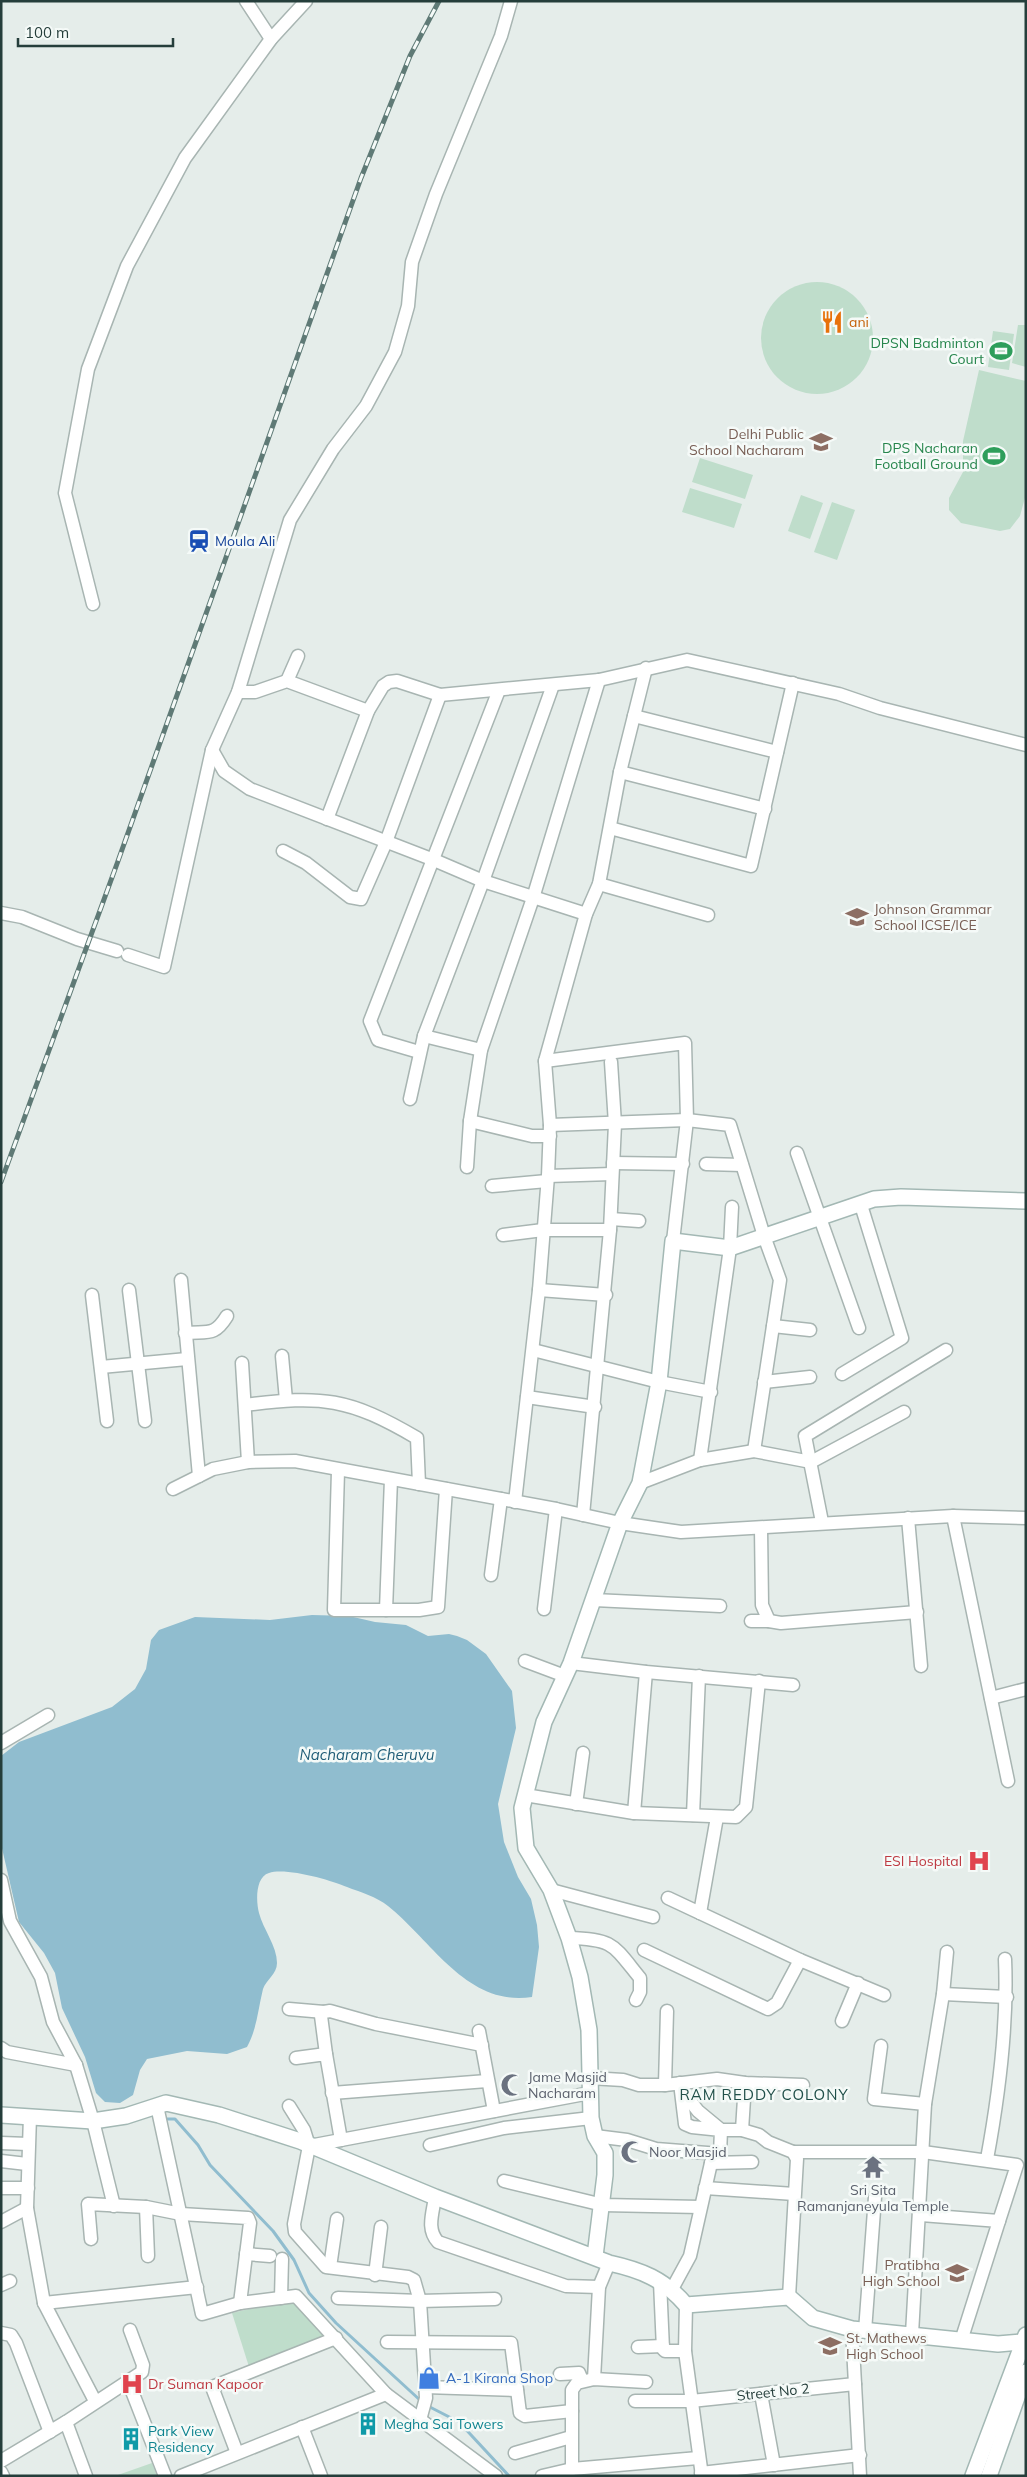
<svg xmlns="http://www.w3.org/2000/svg" width="1027" height="2477" viewBox="0 0 1027 2477" font-family="Mulish,sans-serif">
<rect width="100%" height="100%" fill="#e5edea"/>
<g fill="#bfddcb">
<circle cx="817" cy="338" r="56"/>
<path d="M1018 325H1026V367L1012 363Z"/>
<path d="M993 331 1014 334 1009 370 988 367Z"/>
<path d="M979 370 1026 381V494L1020 516 1010 529 1000 531 961 523 949 510V498L963 472V441Z"/>
<path d="M700 458 753 475 745 499 692 482Z"/>
<path d="M690 488 742 504 734 528 682 512Z"/>
<path d="M801 495 823 503 810 539 788 531Z"/>
<path d="M832 502 855 510 837 560 814 552Z"/>
<path d="M295 2298 330 2338 250 2370 232 2313Z"/>
<path d="M152 2463 157 2476H115Z"/>
</g>
<path fill="#90bdcf" d="M312 1615 349 1616 375 1622 406 1625 428 1636 449 1634 457 1636 467 1640 486 1654 512 1691 516 1728 498 1804 504 1842 518 1877 531 1899 537 1925 539 1947 532 1997C467 2007 432 1941 388 1906 377 1897 360 1892 347 1887 331 1880 285 1867 269 1873 255 1877 256 1902 259 1913 263 1929 277 1946 277 1963 277 1974 266 1980 263 1989 258 2009 257 2029 247 2047L227 2054 187 2051 147 2059 140 2070 133 2095 120 2103 105 2102 96 2093 85 2057 62 2008 55 1973 44 1953 19 1922 1 1844V1756L19 1742 112 1707 135 1689 146 1669 151 1640 159 1630 195 1617 270 1620Z"/>
<g fill="none" stroke-linecap="round" stroke-linejoin="round">
<g stroke="#90bdcf" stroke-width="3">
<path d="M166 2119H175L198 2145 210 2165 273 2231 294 2260 309 2293 336 2323 421 2401"/>
<path d="M426 2405 459 2422 509 2476"/>
</g>
<defs>
<g id="street">
<path d="M246 1 271 39"/>
<path d="M93 604 65 493 88 369 127 266 185 158 271 39 306 1"/>
<path d="M287 681 298 656"/>
<path d="M238 692H255L287 681 368 711"/>
<path d="M634 716 777 752"/>
<path d="M212 750 224 771 250 789 434 860 483 881 586 914"/>
<path d="M620 772 765 809"/>
<path d="M327 819 368 711 383 686 389 682 397 681 440 695 599 680 687 660 839 694 880 708 1026 745"/>
<path d="M610 828 751 866 793 683"/>
<path d="M283 851 306 863 350 897 361 899 386 842 440 695"/>
<path d="M599 884 708 915"/>
<path d="M1 913 22 917 77 939 117 951"/>
<path d="M128 955 164 967 212 750 238 692 290 520 333 449 366 406 395 352 408 306 412 262 436 194 501 36 511 1"/>
<path d="M424 1036 481 1050"/>
<path d="M419 1052 378 1040 370 1021 499 690"/>
<path d="M545 1061 685 1043 687 1120 673 1241"/>
<path d="M410 1099 424 1036 483 881 553 685"/>
<path d="M470 1121 532 1136H550"/>
<path d="M550 1125 687 1120 730 1125 764 1236 780 1280 754 1451"/>
<path d="M797 1153 859 1328"/>
<path d="M613 1163 683 1164"/>
<path d="M706 1164 742 1165"/>
<path d="M467 1167 470 1121 481 1050 533 898 599 680"/>
<path d="M548 1176 612 1174"/>
<path d="M492 1186 547 1181"/>
<path d="M611 1219 639 1221"/>
<path d="M503 1235 543 1230H610"/>
<path d="M181 1280 199 1476"/>
<path d="M129 1290 145 1421"/>
<path d="M539 1290 606 1295"/>
<path d="M92 1295 107 1421"/>
<path d="M773 1326 810 1330"/>
<path d="M185 1333C208 1331 214 1337 227 1316"/>
<path d="M533 1350 659 1382 711 1392"/>
<path d="M282 1356 286 1400"/>
<path d="M242 1363 248 1462"/>
<path d="M101 1367 187 1359"/>
<path d="M842 1374 902 1338 861 1205"/>
<path d="M764 1382 810 1377"/>
<path d="M527 1397 595 1407"/>
<path d="M245 1405C322 1395 349 1398 417 1438L419 1484"/>
<path d="M700 1460 730 1248 732 1207"/>
<path d="M338 1471 334 1610H419L438 1607 446 1489"/>
<path d="M640 1483 700 1460 754 1451 811 1462 904 1412"/>
<path d="M173 1489 213 1469 248 1462 295 1461 556 1509 620 1523 681 1532 953 1516 1026 1518"/>
<path d="M515 1502 539 1290 548 1176 550 1125 545 1061 586 914 599 884 620 772 646 668"/>
<path d="M583 1515 610 1230 615 1124 611 1062"/>
<path d="M953 1516 1008 1781"/>
<path d="M908 1518 921 1666"/>
<path d="M822 1522 805 1436 946 1350"/>
<path d="M761 1528 762 1605 769 1621"/>
<path d="M491 1575 501 1499"/>
<path d="M594 1600 720 1606"/>
<path d="M544 1609 556 1509"/>
<path d="M386 1610 391 1479"/>
<path d="M751 1621H769L781 1623 917 1612"/>
<path d="M525 1661 565 1676"/>
<path d="M571 1663 646 1672 793 1685"/>
<path d="M991 1698 1026 1689"/>
<path d="M1 1743 48 1715"/>
<path d="M525 1795 634 1813 736 1817 746 1807 759 1681"/>
<path d="M576 1804 583 1753"/>
<path d="M634 1813 646 1672"/>
<path d="M693 1815 699 1676"/>
<path d="M1 1880 10 1921 41 1977 53 2022 76 2065 93 2121 114 2206"/>
<path d="M551 1890 653 1917"/>
<path d="M668 1898 700 1913 717 1817"/>
<path d="M700 1913 800 1960 884 1995"/>
<path d="M569 1938C614 1939 613 1945 640 1978V1992L636 2000"/>
<path d="M644 1950 768 2009 777 2003 800 1960"/>
<path d="M943 1994 1007 1997"/>
<path d="M289 2009 324 2012"/>
<path d="M842 2021 858 1983"/>
<path d="M479 2031 494 2111"/>
<path d="M881 2046 874 2099 925 2104"/>
<path d="M1 2048 7 2052 76 2065"/>
<path d="M326 2054 321 2016 324 2012 330 2011 376 2024 482 2045"/>
<path d="M296 2058 326 2054 341 2140"/>
<path d="M590 2078 623 2080 639 2085H665L717 2079 745 2083 803 2085"/>
<path d="M665 2085 667 2011"/>
<path d="M332 2093 487 2081"/>
<path d="M691 2102 698 2111 721 2130H742L759 2135 768 2142 793 2152 797 2159 789 2297"/>
<path d="M157 2106 202 2314 240 2303 296 2296 386 2394 496 2476"/>
<path d="M289 2106 304 2130 309 2146"/>
<path d="M30 2116 27 2208 44 2303 95 2401"/>
<path d="M742 2130 745 2083"/>
<path d="M595 2136 627 2140 656 2149 720 2154"/>
<path d="M1 2143 28 2144"/>
<path d="M430 2145 504 2128 591 2118"/>
<path d="M793 2152H923L1017 2165 999 2221"/>
<path d="M987 2159C999 2094 1008 2026 1005 1959"/>
<path d="M1 2161 27 2164"/>
<path d="M711 2163 752 2162"/>
<path d="M504 2181 603 2205 700 2207"/>
<path d="M1 2188H28"/>
<path d="M705 2188 794 2194"/>
<path d="M435 2197C433 2213 426 2229 438 2242L566 2286 599 2287"/>
<path d="M146 2207 148 2256"/>
<path d="M921 2215 999 2221 961 2341"/>
<path d="M1 2222 27 2208"/>
<path d="M91 2239 88 2204 146 2207 181 2214 248 2218 250 2223 240 2303"/>
<path d="M246 2254 270 2256"/>
<path d="M330 2267 337 2219"/>
<path d="M375 2275 381 2227"/>
<path d="M660 2282 663 2349 665 2351H685"/>
<path d="M1 2285 10 2281"/>
<path d="M672 2289 690 2256 711 2163 720 2154 721 2130 692 2127 685 2124 680 2083"/>
<path d="M281 2298 282 2259"/>
<path d="M338 2298 420 2301 495 2299"/>
<path d="M44 2303 197 2287"/>
<path d="M686 2305 685 2351 702 2476"/>
<path d="M852 2329 860 2476"/>
<path d="M865 2331 875 2197"/>
<path d="M1 2333 11 2335 16 2343 50 2432"/>
<path d="M912 2334 925 2104 943 1994 947 1952"/>
<path d="M387 2342 511 2343 520 2413 525 2416 572 2411"/>
<path d="M638 2347 663 2346"/>
<path d="M560 2374 579 2373 582 2380"/>
<path d="M594 2379 599 2287 609 2263"/>
<path d="M128 2381 165 2476"/>
<path d="M425 2387 517 2390"/>
<path d="M761 2394 774 2465"/>
<path d="M635 2401H691L855 2384"/>
<path d="M420 2420 426 2398 420 2301 414 2280 408 2277 326 2267 295 2232 294 2224 309 2146 590 2093"/>
<path d="M66 2422 86 2476"/>
<path d="M302 2427 321 2476"/>
<path d="M237 2453 212 2387 336 2338"/>
<path d="M515 2453 571 2437"/>
<path d="M1 2461 66 2422 142 2372 143 2365 130 2330"/>
<path d="M572 2469V2390L577 2383 594 2379 646 2382"/>
<path d="M1 2472 3 2476"/>
<path d="M701 2473 860 2455"/>
<path d="M181 2476 386 2394"/>
<path d="M542 2476 572 2469 698 2458"/>
</g>
<g id="secondary">
<path d="M1 2115 93 2121 126 2116 166 2103 219 2115 300 2141 435 2197 609 2263C641 2270 664 2279 686 2305L789 2297 813 2318 852 2329 998 2344 1022 2342"/>
<path d="M595 2256 605 2175V2153L595 2136 591 2118 589 2030 580 1977 569 1938 551 1890 526 1848 522 1808 544 1722 571 1663 620 1523 640 1483 659 1382 673 1241 730 1248 874 1199 901 1197 1026 1201"/>
<path d="M973 2476 1026 2335"/>
<path d="M989 2476 1026 2372"/>
</g>
</defs>
<use href="#street" stroke="#a8b5b2" stroke-width="15"/>
<use href="#secondary" stroke="#a3b8b4" stroke-width="18"/>
<use href="#street" stroke="#fff" stroke-width="12"/>
<use href="#secondary" stroke="#fff" stroke-width="15"/>
<defs>
<path id="rail" d="M1 1182 118 861 361 178 410 56 439 1"/>
</defs>
<use href="#rail" stroke="#5f7a76" stroke-width="5"/>
<use href="#rail" stroke="#f5faf8" stroke-width="3" stroke-dasharray="9" stroke-linecap="butt"/>
</g>
<defs>
<symbol id="restaurant-bare" viewBox="-9 -9 18 18"><path d="M-5-6h1v4h1v-4h1v4h1v-4h1v5L-1.5 .5V6h-2V.5L-5-1ZM5-6V6H3V1.5H1.5Q1.5-4 5-6Z" fill="#e8710a" stroke="#f5faf8" stroke-width="2.5" paint-order="stroke"/></symbol>
<symbol id="stadium-bare" viewBox="-9 -9 18 18"><path d="M0-5a6.5 5 0 1 0 0 10a6.5 5 0 1 0 0-10ZM-3.5-1.8h7v3.6h-7Z" fill="#2e9e5b" stroke="#f5faf8" stroke-width="2.5" paint-order="stroke"/></symbol>
<symbol id="school-bare" viewBox="-9 -9 18 18"><path d="M0-5L7-2L0 1L-7-2ZM-4 1L0 2.5L4 1V4Q0 6-4 4Z" fill="#8d6e63" stroke="#f5faf8" stroke-width="2.5" paint-order="stroke"/></symbol>
<symbol id="station-bare" viewBox="-9 -9 18 18"><path d="M-3-6H3Q5-6 5-4V2Q5 4 3 4L4.5 6H3L1.5 4h-3L-3 6H-4.5L-3 4Q-5 4-5 2V-4Q-5-6-3-6ZM-3.5-4v3h7v-3ZM-3.5 1v1.5H-2V1ZM2 1v1.5H3.5V1Z" fill="#1a4fb4" stroke="#f5faf8" stroke-width="2.5" paint-order="stroke"/></symbol>
<symbol id="hospital-bare" viewBox="-9 -9 18 18"><path d="M-5-5h3v3.5h4V-5h3V5h-3V1.5h-4V5h-3Z" fill="#e0444e" stroke="#f5faf8" stroke-width="2.5" paint-order="stroke"/></symbol>
<symbol id="mosque-bare" viewBox="-9 -9 18 18"><path d="M3.5-4.9A6 6 0 1 0 3.5 4.9A5 5 0 1 1 3.5-4.9Z" fill="#6b7280" stroke="#f5faf8" stroke-width="2.5" paint-order="stroke"/></symbol>
<symbol id="temple-bare" viewBox="-9 -9 18 18"><path d="M0-6L5-2H3V0L6.5 2.5H4V6H1.5V3h-3V6H-4V2.5H-6.5L-3 0V-2H-5Z" fill="#6b7280" stroke="#f5faf8" stroke-width="2.5" paint-order="stroke"/></symbol>
<symbol id="shop-bare" viewBox="-9 -9 18 18"><path d="M-5-2.5h2.3a2.7 3.5 0 0 1 5.4 0H5L5.5 6h-11ZM-1.5-2.5h3a1.5 2.3 0 0 0-3 0Z" fill="#3f7fe0" stroke="#f5faf8" stroke-width="2.5" paint-order="stroke"/></symbol>
<symbol id="building-bare" viewBox="-9 -9 18 18"><path d="M-4-6H4V6H1V3H-1V6H-4ZM-2.5-4.3h1.7v1.8h-1.7ZM.8-4.3h1.7v1.8H.8ZM-2.5-1h1.7V.8h-1.7ZM.8-1h1.7V.8H.8Z" fill="#0f9aa8" stroke="#f5faf8" stroke-width="2.5" paint-order="stroke"/></symbol>
</defs>
<g fill-rule="evenodd">
<use href="#restaurant-bare" x="816" y="306" width="32" height="32"/>
<use href="#stadium-bare" x="985" y="335" width="32" height="32"/>
<use href="#school-bare" x="805" y="426" width="32" height="32"/>
<use href="#stadium-bare" x="978" y="440" width="32" height="32"/>
<use href="#station-bare" x="183" y="525" width="32" height="32"/>
<use href="#school-bare" x="841" y="901" width="32" height="32"/>
<use href="#hospital-bare" x="963" y="1845" width="32" height="32"/>
<use href="#mosque-bare" x="496" y="2069" width="32" height="32"/>
<use href="#mosque-bare" x="616" y="2136" width="32" height="32"/>
<use href="#temple-bare" x="857" y="2151" width="32" height="32"/>
<use href="#school-bare" x="941" y="2257" width="32" height="32"/>
<use href="#school-bare" x="814" y="2330" width="32" height="32"/>
<use href="#shop-bare" x="413" y="2362" width="32" height="32"/>
<use href="#hospital-bare" x="116" y="2368" width="32" height="32"/>
<use href="#building-bare" x="352" y="2408" width="32" height="32"/>
<use href="#building-bare" x="115" y="2423" width="32" height="32"/>
</g>
<g text-anchor="middle" dominant-baseline="central" stroke-width="5" stroke-linejoin="round" paint-order="stroke">
<g font-size="14" fill="#c56008" stroke="#f5faf8" text-anchor="start">
<text x="849" y="322">ani</text>
</g>
<g font-size="14" fill="#27864d" stroke="#f5faf8" text-anchor="end">
<text x="984" y="343">DPSN Badminton<tspan x="984" dy="16">Court</tspan></text>
<text x="978" y="448">DPS Nacharan<tspan x="978" dy="16">Football Ground</tspan></text>
</g>
<g font-size="14" fill="#785e54" stroke="#f5faf8" text-anchor="end">
<text x="804" y="434">Delhi Public<tspan x="804" dy="16">School Nacharam</tspan></text>
<text x="874" y="909" text-anchor="start">Johnson Grammar<tspan x="874" dy="16">School ICSE/ICE</tspan></text>
<text x="940" y="2265">Pratibha<tspan x="940" dy="16">High School</tspan></text>
<text x="846" y="2338" text-anchor="start">St. Mathews<tspan x="846" dy="16">High School</tspan></text>
</g>
<g font-size="14" fill="#164399" stroke="#f5faf8" text-anchor="start">
<text x="215" y="541">Moula Ali</text>
</g>
<g font-size="14" fill="#be3a42" stroke="#f5faf8" text-anchor="end">
<text x="962" y="1861">ESI Hospital</text>
<text x="148" y="2384" text-anchor="start">Dr Suman Kapoor</text>
</g>
<g font-size="14" fill="#5b616d" stroke="#f5faf8" text-anchor="start">
<text x="528" y="2077">Jame Masjid<tspan x="528" dy="16">Nacharam</tspan></text>
<text x="649" y="2152">Noor Masjid</text>
<text x="873" y="2190" text-anchor="middle">Sri Sita<tspan x="873" dy="16">Ramanjaneyula Temple</tspan></text>
</g>
<g font-size="14" fill="#366cbe" stroke="#f5faf8" text-anchor="start">
<text x="446" y="2378">A-1 Kirana Shop</text>
</g>
<g font-size="14" fill="#253e3b" stroke="#f5faf8">
<text transform="translate(773 2392) rotate(-6)">Street No 2</text>
</g>
<g font-size="14" fill="#0d838f" stroke="#f5faf8" text-anchor="start">
<text x="384" y="2424">Megha Sai Towers</text>
<text x="148" y="2431">Park View<tspan x="148" dy="16">Residency</tspan></text>
</g>
<g font-size="15" font-style="italic" fill="#215e78" stroke="#f5faf8">
<text x="367" y="1754">Nacharam Cheruvu</text>
</g>
<g font-size="15" letter-spacing="1" fill="#21504a" stroke="#f5faf8">
<text x="764" y="2094">RAM REDDY COLONY</text>
</g>
</g>
<rect width="1027" height="2477" fill="none" stroke="#253e3b" stroke-width="5"/>
<path d="M18 38v8h155v-8" fill="none" stroke="#253e3b" stroke-width="2.5"/>
<text x="25" y="38" font-size="15" fill="#253e3b" stroke="#f5faf8" stroke-width="4" paint-order="stroke">100 m</text>
</svg>
